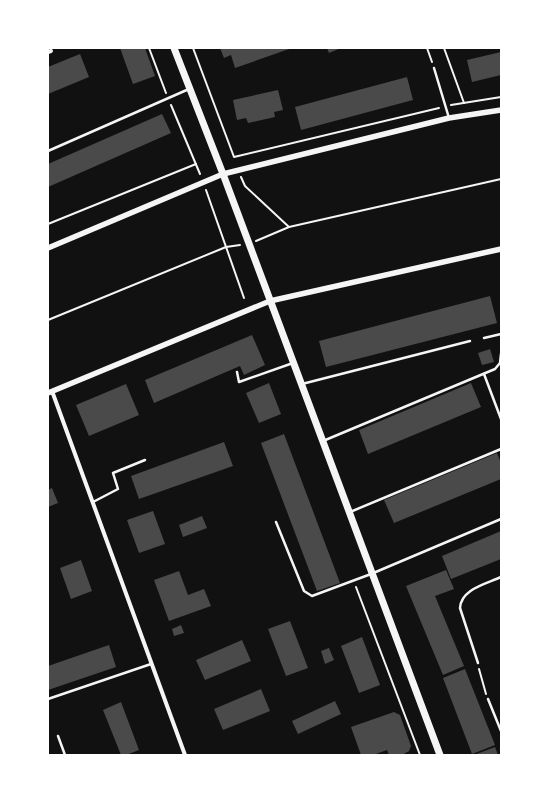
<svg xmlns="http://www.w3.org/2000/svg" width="549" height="803" viewBox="0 0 549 803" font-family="'Noto Sans',sans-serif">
<rect width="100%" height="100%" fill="#111"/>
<g fill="#4a4a4a">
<path d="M120 48H145L155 76 133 84Z"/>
<path d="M220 48H292L235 68 231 55 224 58Z"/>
<path d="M327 48H341L329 53Z"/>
<path d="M501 52V75L472 82 467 60Z"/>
<path d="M80 54 89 77 48 94V67Z"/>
<path d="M407 77 413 100 301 130 295 107Z"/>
<path d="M278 90 283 110 274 112 275 117 248 123 246 118 237 120 233 100Z"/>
<path d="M162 114 171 133 48 187V164Z"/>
<path d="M490 296 497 323 326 367 319 341Z"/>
<path d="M252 335 265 365 244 375 240 366 154 403 145 380Z"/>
<path d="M490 349 494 362 482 365 478 353Z"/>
<path d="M269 383 281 414 259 423 246 393Z"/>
<path d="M471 383 481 407 368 454 359 430Z"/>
<path d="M126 384 139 415 89 436 76 405Z"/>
<path d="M284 434 340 583 317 591 261 443Z"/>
<path d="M224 442 233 466 139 499 131 476Z"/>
<path d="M497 453 501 463V479L394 523 384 500Z"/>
<path d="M52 488 58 503 48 507V490Z"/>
<path d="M153 511 165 544 139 553 127 520Z"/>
<path d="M202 516 207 528 183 537 179 525Z"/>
<path d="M501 531V559L451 579 442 556Z"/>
<path d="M81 560 92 591 71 599 60 568Z"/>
<path d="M446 570 454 589 435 596 464 666 443 675 406 586Z"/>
<path d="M179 571 188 595 204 589 211 606 169 621 154 580Z"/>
<path d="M290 621 308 668 286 676 268 629Z"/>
<path d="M181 625 184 633 174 636 172 629Z"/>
<path d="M362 637 380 685 359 693 341 646Z"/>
<path d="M242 640 251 661 205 680 196 660Z"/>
<path d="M109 645 116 667 48 690V666Z"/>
<path d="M329 648 334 660 325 664 321 651Z"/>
<path d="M465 669 495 745 472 754 443 678Z"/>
<path d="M261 689 270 711 223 730 214 709Z"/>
<path d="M335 701 341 714 298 734 292 721Z"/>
<path d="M121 702 139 750 126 755H121L103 710Z"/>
<path d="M394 712 400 715 411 746 409 751 402 755H389L387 750 373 755H361L351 727Z"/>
<path d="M495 747 498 755H474Z"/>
</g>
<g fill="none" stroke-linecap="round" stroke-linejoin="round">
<g stroke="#f5f5f5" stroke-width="2">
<path d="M149 48 166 93"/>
<path d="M193 48 234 157 439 108"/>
<path d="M427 48 432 62"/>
<path d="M444 48 464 103"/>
<path d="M171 105 200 174"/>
<path d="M451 105 501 97"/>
<path d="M241 177 245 186 289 227"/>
<path d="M206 190 244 298"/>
<path d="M48 224 196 164"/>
<path d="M256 241 289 227 501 179"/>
<path d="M48 320 226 247 240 245"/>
<path d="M356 587 420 755"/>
<path d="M479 669 486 694"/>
</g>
<g stroke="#f5f5f5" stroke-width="2.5">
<path d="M434 68 449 118"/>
<path d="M48 151 189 89"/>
<path d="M484 338 501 334"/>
<path d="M237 372 239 382 293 363"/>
<path d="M484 374 501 419"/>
<path d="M302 384 470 341"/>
<path d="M323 441 495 369 500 363 501 354"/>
<path d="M93 502 118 489 113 473 145 460"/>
<path d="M350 512 501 449"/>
<path d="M276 522 304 591 312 596 371 574 501 519"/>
<path d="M478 663 460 608C461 589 486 584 501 577"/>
<path d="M48 699 151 664"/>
<path d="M488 699 501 731"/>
<path d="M58 736 65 755"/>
</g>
<g stroke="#f5f5f5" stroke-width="4">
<path d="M48 52 51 51"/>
<path d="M52 391 185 755"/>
</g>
<g stroke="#f5f5f5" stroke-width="5.5">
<path d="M48 248 223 174 449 118 501 110"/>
<path d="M48 393 270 301 501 249"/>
</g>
<path stroke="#f5f5f5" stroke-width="7" d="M174 48 223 174 440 755"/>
</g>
<rect width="549" height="803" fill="none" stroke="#ffffff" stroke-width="98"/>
</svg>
